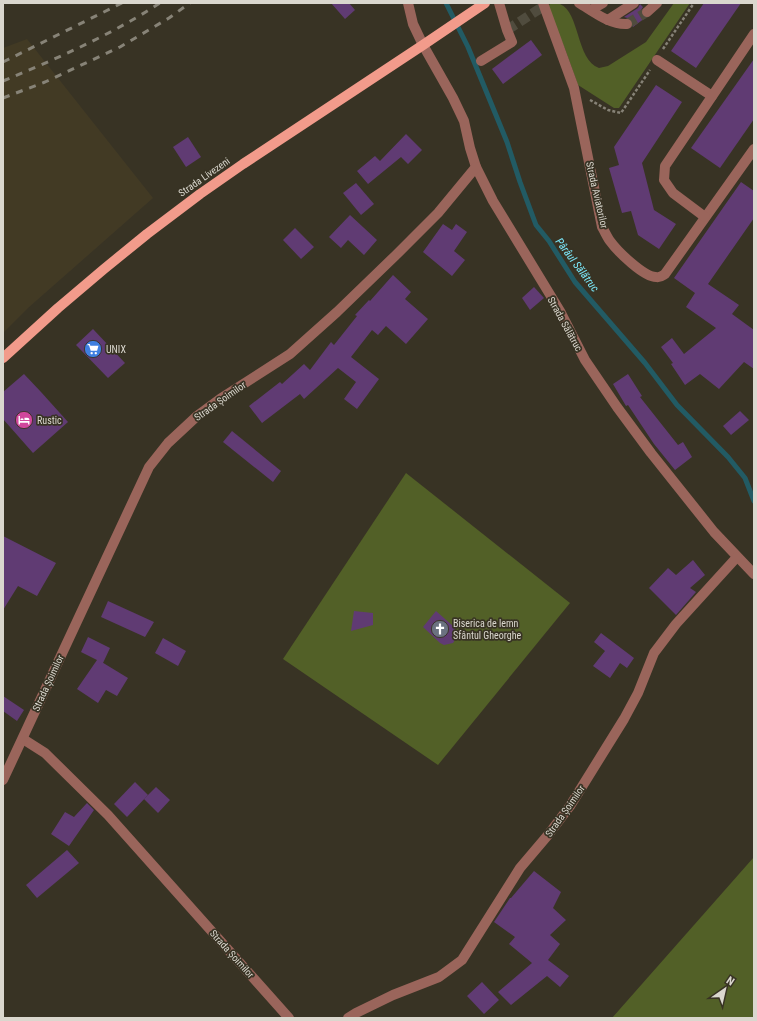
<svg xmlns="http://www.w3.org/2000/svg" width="757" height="1021" viewBox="0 0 757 1021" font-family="'Roboto Condensed',sans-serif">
<rect width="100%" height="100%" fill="#383324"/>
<path fill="#423a24" d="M27 39 153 198 28 308 3 333V48Z"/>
<g fill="#526027">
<path d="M551 3C554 3 557 2 560 4 580 12 576 60 599 68L608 66 646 42 674 3H690L619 108H614L578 85 565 49 549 11V5Z"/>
<path d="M406 473 570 603 438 765 283 659Z"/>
<path d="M754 857V1018H612Z"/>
</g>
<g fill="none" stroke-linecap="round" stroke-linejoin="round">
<path stroke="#225b64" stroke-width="5" d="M446 3 468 47 507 142 520 182 536 225 549 241 575 282 645 363 677 405 728 457 745 478 754 501"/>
</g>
<g fill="#603b73">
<path d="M331 3H349L355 10 345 19Z"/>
<path d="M704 3H741L696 68 671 51Z"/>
<path d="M640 4 643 7 641 10V14L642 17 645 18 633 27V21L631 19 624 17 638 8Z"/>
<path d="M531 40 542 55 503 84 492 69Z"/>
<path d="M754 59V119L720 168 691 148Z"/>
<path d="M656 85 682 102 642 163 654 210 676 224 659 249 638 235 631 211 622 213 609 168 619 165 614 147Z"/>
<path d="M406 134 422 150 408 164 401 157 368 184 357 171 375 156 380 161Z"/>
<path d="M188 137 201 157 186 167 173 147Z"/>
<path d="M741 182 754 191V218L708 284 739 305 732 314 754 330V369L744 362 719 389 700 374 685 385 671 364 673 363 661 347 672 338 684 354 716 328 686 307 695 293 674 278Z"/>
<path d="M356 183 374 204 361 215 343 193Z"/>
<path d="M350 215 377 240 364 255 348 240 341 248 329 237Z"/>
<path d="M443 224 452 230 456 224 467 232 454 251 465 260 452 276 423 252Z"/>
<path d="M295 228 314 247 301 259 283 240Z"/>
<path d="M393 275 411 292 405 299 428 319 406 344 386 326 378 335 372 330 351 357 379 379 357 409 344 399 356 382 338 368 304 399 300 394 262 423 249 406 280 382 282 384 304 364 310 370 331 342 334 345 357 316 355 315 369 300 370 301Z"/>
<path d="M534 287 544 298 530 310 522 298Z"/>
<path d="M93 329 125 363 108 378 76 345Z"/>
<path d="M24 374 41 392 68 422 33 453 3 419V392Z"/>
<path d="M628 374 642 396 640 397 678 445 683 442 692 457 675 470 654 444 628 405 626 406 613 384Z"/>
<path d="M740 411 749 420 731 435 723 426Z"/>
<path d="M232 431 281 471 273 482 223 442Z"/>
<path d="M3 536 56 563 37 596 18 586 3 610Z"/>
<path d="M693 560 705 575 690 588 696 592 676 615 649 588 668 568 676 575Z"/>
<path d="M108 601 154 622 145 637 101 617Z"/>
<path d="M354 611 373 613V625L351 631Z"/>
<path d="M436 611 453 626 456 631V638L453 643 444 645 440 643 423 627Z"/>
<path d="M601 633 634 658 627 668 620 663 610 678 593 666 605 651 594 642Z"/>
<path d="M88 637 110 648 103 663 100 661 128 678 117 696 106 690 98 703 77 689 97 660 81 652Z"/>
<path d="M163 638 186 651 178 666 155 653Z"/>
<path d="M3 696 24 710 17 721 3 711Z"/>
<path d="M135 782 148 795 127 817 114 804Z"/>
<path d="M156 787 170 800 158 813 144 799Z"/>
<path d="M87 803 94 810 69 846 51 834 65 812 74 817Z"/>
<path d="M67 850 79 863 37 898 26 885Z"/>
<path d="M534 871 561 892 553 908 566 920 550 935 560 944 548 960 569 976 560 987 547 976 511 1005 498 992 532 963 509 944 515 937 494 922 510 898H511Z"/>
<path d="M482 982 499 1000 484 1014 467 996Z"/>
</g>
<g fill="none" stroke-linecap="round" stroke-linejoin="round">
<g stroke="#504c3e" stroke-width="10" stroke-dasharray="10 5" stroke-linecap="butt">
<path d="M627 24 647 12"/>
<path d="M507 30 544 6"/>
</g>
<g stroke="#868276" stroke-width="2.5" stroke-dasharray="3 2" stroke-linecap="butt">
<path d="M663 49 694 3"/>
<path d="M590 100 608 110 621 113 650 70"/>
</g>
<g stroke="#9a655b" stroke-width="10">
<path d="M408 3 413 24 423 45 453 98 464 121 470 148 476 167 493 201 560 311 585 360 617 407 651 453 714 532 754 574"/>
<path d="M543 3 574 88 602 227C605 232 607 237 610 241 618 252 644 277 656 277 660 278 662 276 665 274L754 149"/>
<path d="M579 3C594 12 610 25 627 24"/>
<path d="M591 10 603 3"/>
<path d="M647 12 657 3"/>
<path d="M608 20 634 3"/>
<path d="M657 60 712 96"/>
<path d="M481 61 512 42 507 30 499 3"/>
<path d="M705 217 673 193 664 180 665 166 754 34"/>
<path d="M23 739 45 753 108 815 289 1018"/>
<path d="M3 780 149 467 168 443 197 416 220 399 290 354 337 312 395 256 438 213 476 167"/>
<path d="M348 1018 356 1013 393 995 439 977 462 960 520 868 548 835 570 806 624 719 638 693 654 653 676 624 737 557"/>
</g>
<path stroke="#f29b8b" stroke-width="10" d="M3 358 58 308 104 269 147 234 200 194 243 164 423 45 485 3"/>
<g stroke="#878377" stroke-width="3" stroke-dasharray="7 7" stroke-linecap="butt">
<path d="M3 62 122 3"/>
<path d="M3 81C56 59 111 35 160 3"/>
<path d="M3 98 45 82 120 47 169 18 190 3"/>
</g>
</g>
<defs>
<symbol id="supermarket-disc" viewBox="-11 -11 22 22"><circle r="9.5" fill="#3f7fe0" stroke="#383324"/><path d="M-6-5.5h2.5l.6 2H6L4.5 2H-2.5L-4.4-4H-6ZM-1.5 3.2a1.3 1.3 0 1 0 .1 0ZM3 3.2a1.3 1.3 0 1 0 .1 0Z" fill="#fff"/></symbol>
<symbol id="hotel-disc" viewBox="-11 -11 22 22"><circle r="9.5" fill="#d1479c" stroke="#383324"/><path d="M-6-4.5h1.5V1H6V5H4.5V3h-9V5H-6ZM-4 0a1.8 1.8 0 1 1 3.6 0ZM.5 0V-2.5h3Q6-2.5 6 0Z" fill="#fff"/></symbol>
<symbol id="church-disc" viewBox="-11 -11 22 22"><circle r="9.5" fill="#6b7280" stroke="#383324"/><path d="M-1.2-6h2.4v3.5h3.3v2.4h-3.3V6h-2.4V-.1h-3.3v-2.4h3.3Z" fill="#fff"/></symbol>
</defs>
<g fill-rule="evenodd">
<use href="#supermarket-disc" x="83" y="339" width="20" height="20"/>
<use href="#hotel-disc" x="14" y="410" width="20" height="20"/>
<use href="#church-disc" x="430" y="619" width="20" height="20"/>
</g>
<g text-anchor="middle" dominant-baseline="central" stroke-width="3.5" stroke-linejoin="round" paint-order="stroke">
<g font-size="10" fill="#dad7ce" stroke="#383324">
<text transform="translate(204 177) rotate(-35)">Strada Livezeni</text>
<text transform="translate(597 195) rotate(77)">Strada Aviatorilor</text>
<text transform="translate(565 324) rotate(61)">Strada Sălătruc</text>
<text transform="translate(220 401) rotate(-35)">Strada Șoimilor</text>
<text transform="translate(48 683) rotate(-65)">Strada Șoimilor</text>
<text transform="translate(565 811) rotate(-55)">Strada Șoimilor</text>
<text transform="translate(232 954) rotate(48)">Strada Șoimilor</text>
</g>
<g font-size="10" fill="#dad7ce" stroke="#383324" text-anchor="start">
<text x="106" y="349">UNIX</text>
<text x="37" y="420">Rustic</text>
<text x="453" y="623">Biserica de lemn<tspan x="453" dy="12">Sfântul Gheorghe</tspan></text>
</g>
<g font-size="11" font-style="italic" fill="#7ce9fb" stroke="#383324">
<text transform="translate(577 265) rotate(53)">Pârâul Sălătruc</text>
</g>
</g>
<rect width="757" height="1021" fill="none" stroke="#dad7ce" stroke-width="8"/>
<g transform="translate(725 989) rotate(34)" stroke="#383324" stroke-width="3" paint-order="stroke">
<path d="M0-3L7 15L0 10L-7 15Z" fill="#dad7ce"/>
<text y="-6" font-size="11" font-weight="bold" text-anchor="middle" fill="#dad7ce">N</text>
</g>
</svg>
